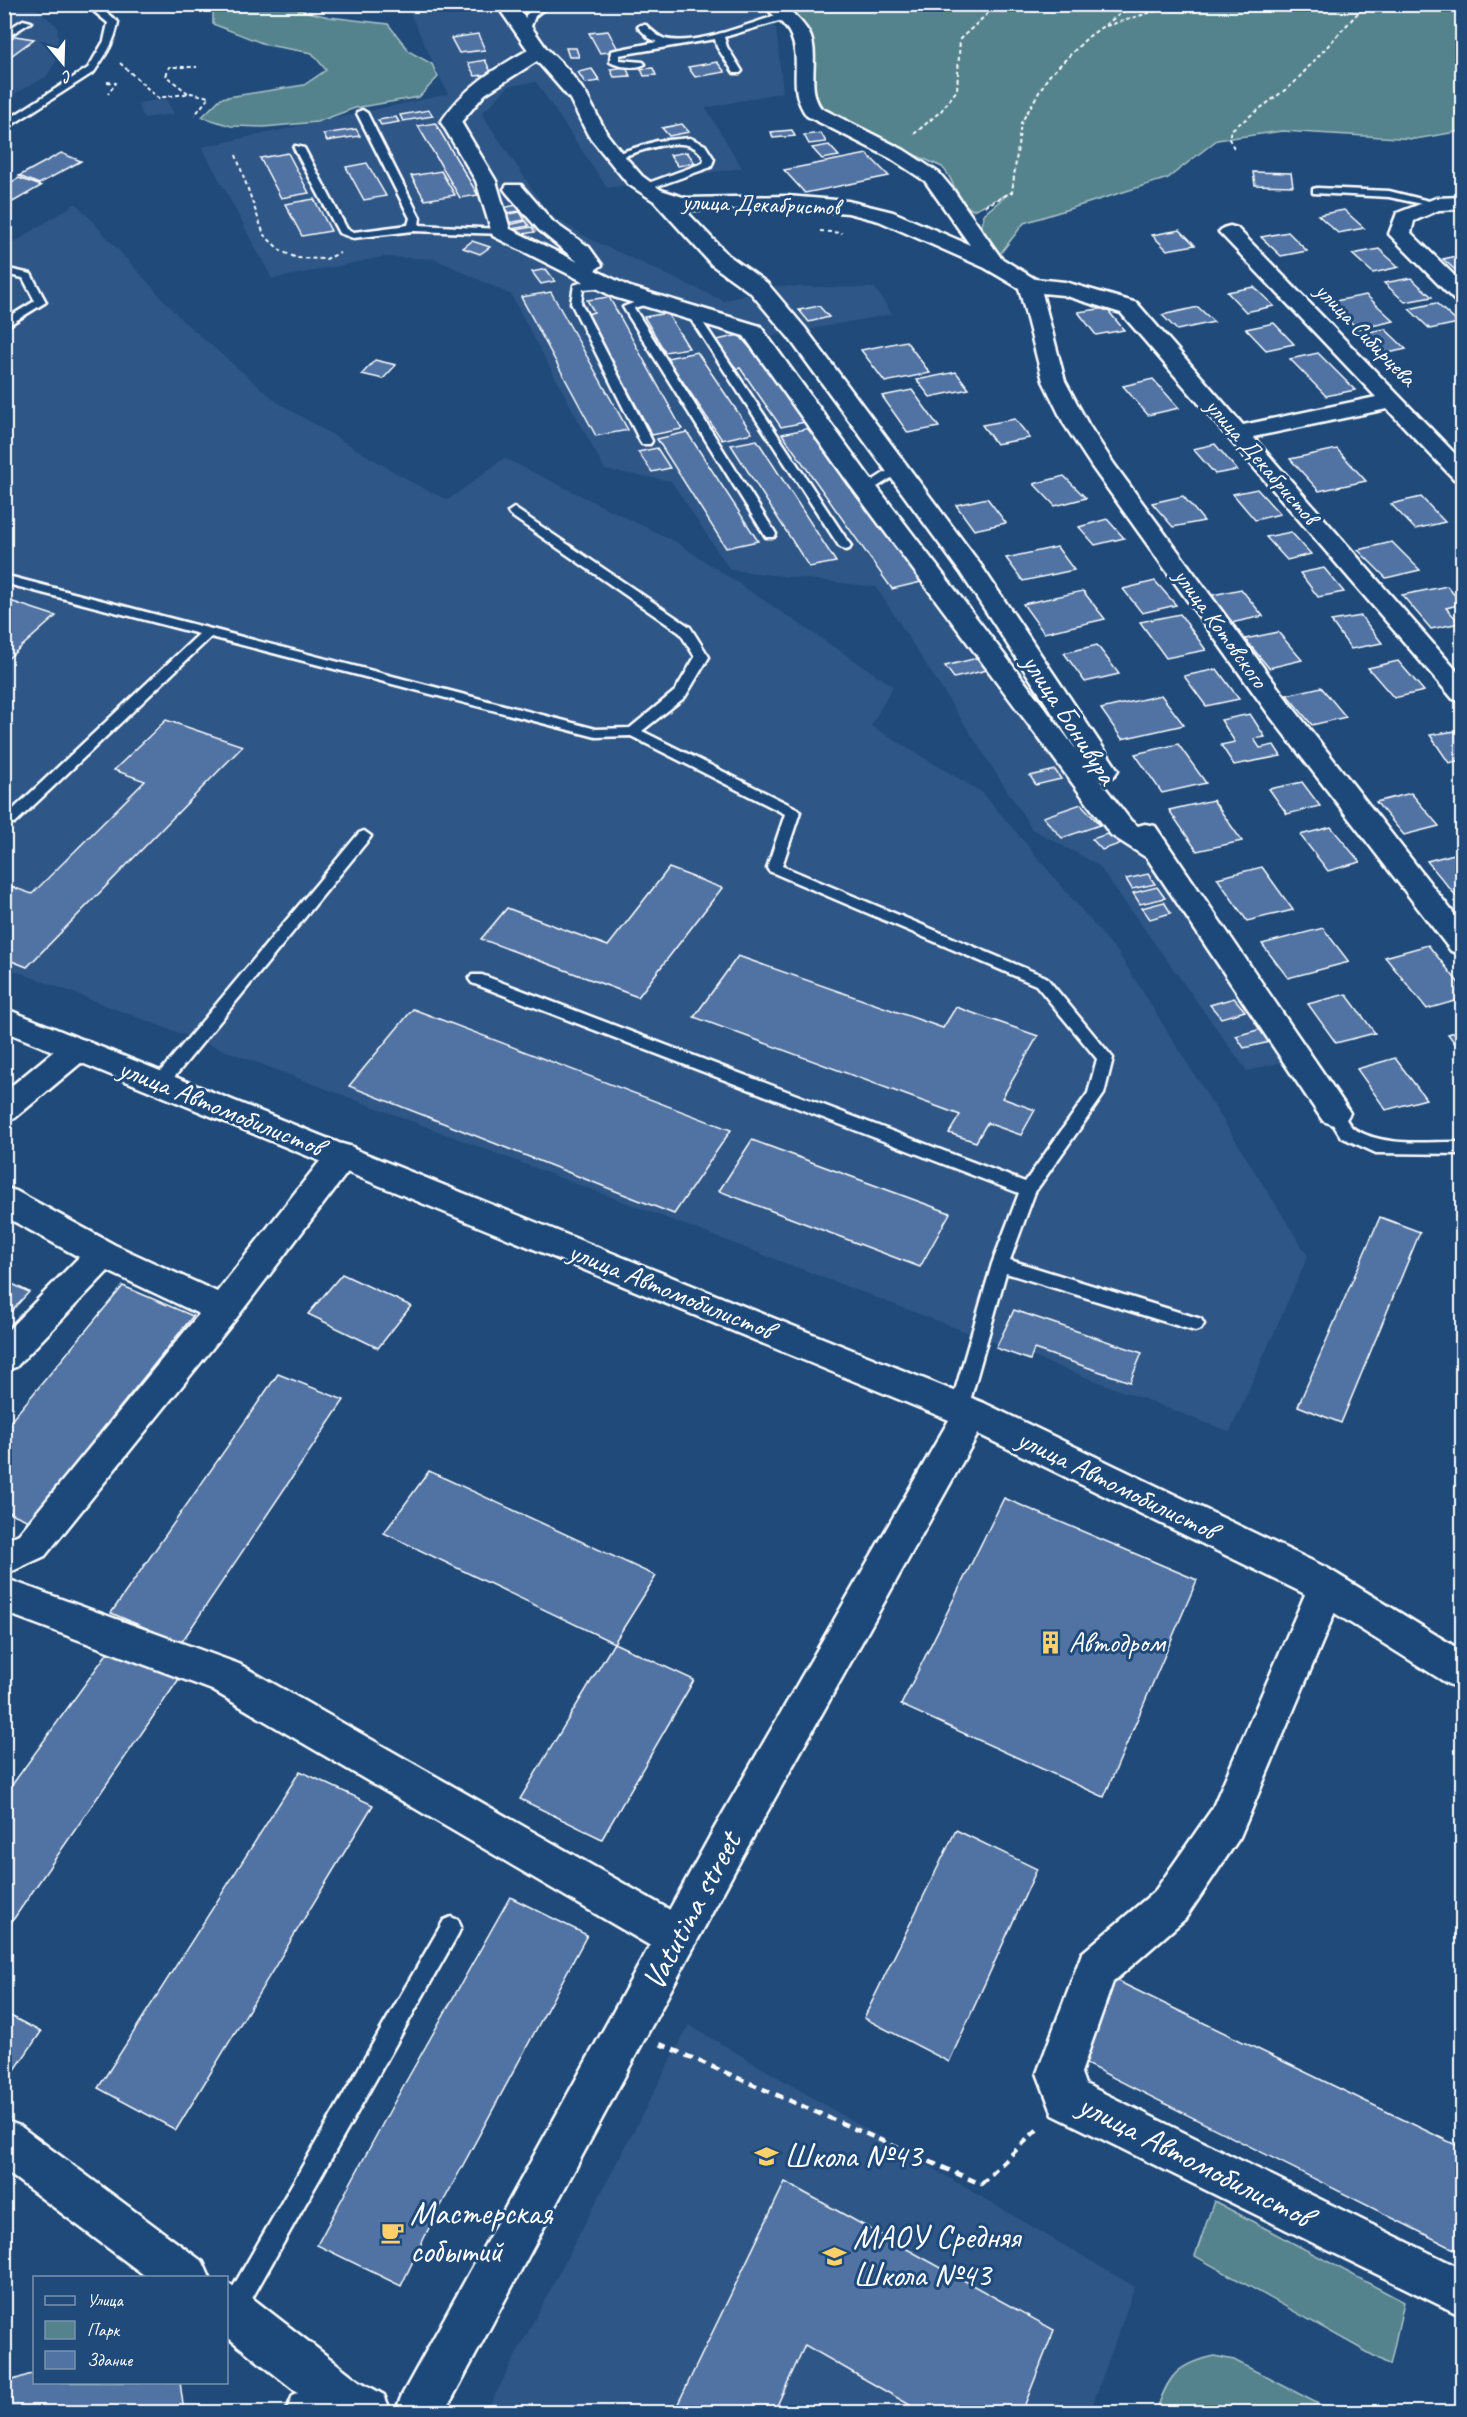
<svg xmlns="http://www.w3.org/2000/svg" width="1467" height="2417" viewBox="0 0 1467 2417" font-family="Caveat,sans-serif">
<rect width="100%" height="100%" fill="#1f4a7a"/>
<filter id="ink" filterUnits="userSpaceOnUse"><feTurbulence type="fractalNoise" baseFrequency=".0167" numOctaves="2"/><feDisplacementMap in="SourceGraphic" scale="12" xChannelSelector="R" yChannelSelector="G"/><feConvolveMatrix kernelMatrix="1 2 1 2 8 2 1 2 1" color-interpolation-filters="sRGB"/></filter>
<g filter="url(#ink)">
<g fill="#2e5686">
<path d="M23 4 34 7 57 26 60 55 46 77 5 99V6Z"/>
<path d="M406 5H759L776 29 783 92 706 108 742 168 607 188 536 82 509 86 482 114 549 214 590 239 724 301 773 286 875 288 892 314 770 337 1102 812 1164 881 1287 1061 1247 1071 1098 865 1032 829 876 587 730 570 671 481 605 470 511 295 435 259 384 257 272 279 202 147 448 94Z"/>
<path d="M166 99 174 114 144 118 137 103Z"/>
<path d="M76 203 182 320 277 402 413 483 448 500 504 458 676 542 893 686 871 726 983 793 1119 954 1308 1256 1230 1432 5 967V248Z"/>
<path d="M689 2025 1135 2287 1090 2412H486Z"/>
</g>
<g fill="#55838d" stroke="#aac1c6" stroke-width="1.5">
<path d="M233 4 279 5 329 17 388 24 410 52 432 64 438 77 419 97 355 108 317 122 264 127 231 126 202 117 221 98 304 85 326 70 312 53 267 45 213 24V9Z"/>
<path d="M782 5H1462V131L1415 139 1282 131 1217 140 1168 178 1024 223 993 263 982 226 984 214 1008 194 973 210C955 201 956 181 942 167L866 133 815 105C810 58 824 38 782 5Z"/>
<path d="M1214 2201 1404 2302 1390 2365 1195 2256Z"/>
<path d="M1214 2356 1234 2360 1334 2412H1156C1168 2377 1176 2364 1214 2356Z"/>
</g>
<g fill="#5173a3" stroke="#fff" stroke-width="1.5">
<path d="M608 31 619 51 600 53 589 33Z"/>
<path d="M478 34 485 50 459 53 451 38Z"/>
<path d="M15 36 34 39 4 61V44Z"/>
<path d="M566 48H576L579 57H569Z"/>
<path d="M485 60 492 74 475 76 468 63Z"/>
<path d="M717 62 725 72 695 77 688 67Z"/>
<path d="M626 67 630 76 614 77 610 69Z"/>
<path d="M653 68 656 75 644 76 641 69Z"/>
<path d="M592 69 600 81 585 83 578 72Z"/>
<path d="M429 110 433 116 403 121 400 115Z"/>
<path d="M396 117 399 122 381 125 378 120Z"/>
<path d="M435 123 478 195 460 198 418 126Z"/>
<path d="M682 124 689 132 669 136 662 128Z"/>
<path d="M356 129 360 136 327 141 323 134Z"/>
<path d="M792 130 795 136 773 138 771 132Z"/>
<path d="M821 133 826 142 809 144 804 135Z"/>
<path d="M829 145 839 156 822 159 812 148Z"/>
<path d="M687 152 695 163 678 166 670 155Z"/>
<path d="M61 153 81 161 39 184 19 176Z"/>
<path d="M288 153 309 193 281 198 260 158Z"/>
<path d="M867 154 889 176 805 193 784 170Z"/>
<path d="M367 163 386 196 364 200 346 167Z"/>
<path d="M441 171 455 195 425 200 411 176Z"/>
<path d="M1253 172 1291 173 1293 186 1255 185Z"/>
<path d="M19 178 41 186 4 207V186Z"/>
<path d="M314 199 331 231 302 236 285 204Z"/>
<path d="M517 205 521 211 505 213 502 208Z"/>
<path d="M1344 210 1364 228 1338 233 1318 215Z"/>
<path d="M520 212 525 220 508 223 503 215Z"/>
<path d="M526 221 529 226 511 229 509 225Z"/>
<path d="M532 227 535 232 517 235 514 230Z"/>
<path d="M1180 230 1195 245 1167 250 1152 235Z"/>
<path d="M1288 232 1307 251 1281 256 1261 237Z"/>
<path d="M472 241 490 247 480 254 463 248Z"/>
<path d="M1379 249 1399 267 1373 273 1352 254Z"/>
<path d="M1462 255V276L1443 259Z"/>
<path d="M546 269 555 281 541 284 532 272Z"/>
<path d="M1411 278 1432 297 1405 302 1384 283Z"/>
<path d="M1254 287 1274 306 1246 312 1227 292Z"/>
<path d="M551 292 628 430 596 436 521 297Z"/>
<path d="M1366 295 1394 321 1358 329 1330 302Z"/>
<path d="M609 297 682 429 652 435 587 314 594 312 587 300Z"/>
<path d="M1436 303 1458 323 1430 329 1409 309Z"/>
<path d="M819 306 829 317 809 322 799 310Z"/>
<path d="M1198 307 1214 322 1177 330 1162 315Z"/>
<path d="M1106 308 1124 330 1096 335 1078 312Z"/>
<path d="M667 313 689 348 665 352 644 317Z"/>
<path d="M1274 323 1294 344 1266 350 1246 329Z"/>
<path d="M1385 329 1406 349 1379 355 1357 334Z"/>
<path d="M739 335 763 363 805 422 781 427 740 368 737 369 713 341Z"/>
<path d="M906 341 930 373 885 382 861 350Z"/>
<path d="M697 352 752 433 722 440 667 358Z"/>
<path d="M1318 353 1355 390 1326 396 1290 359Z"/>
<path d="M375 360 396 365 383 379 362 374Z"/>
<path d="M956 372 969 389 930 397 917 380Z"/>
<path d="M1153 379 1179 408 1148 415 1123 386Z"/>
<path d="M912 390 939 427 908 433 882 396Z"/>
<path d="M1015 419 1030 438 996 444 982 425Z"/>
<path d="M810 428 921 582 892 589 782 434Z"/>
<path d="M687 432 758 541 726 548 657 439Z"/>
<path d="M757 440 836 562 809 567 731 445Z"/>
<path d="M1215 444 1237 470 1215 474 1193 449Z"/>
<path d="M657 448 670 468 652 472 638 452Z"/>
<path d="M1337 449 1366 481 1319 491 1290 459Z"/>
<path d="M1064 476 1086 498 1055 506 1034 484Z"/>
<path d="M1257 489 1280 514 1255 520 1233 494Z"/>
<path d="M1183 496 1204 521 1173 527 1152 503Z"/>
<path d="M1421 497 1445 522 1415 529 1391 504Z"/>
<path d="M987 498 1006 523 974 530 956 505Z"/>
<path d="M1107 519 1124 538 1095 545 1079 527Z"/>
<path d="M1291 532 1311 554 1287 560 1266 537Z"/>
<path d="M1392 542 1420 570 1386 578 1358 550Z"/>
<path d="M1057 547 1074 570 1023 581 1006 558Z"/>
<path d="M1324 568 1344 592 1318 597 1300 573Z"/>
<path d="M1155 581 1176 605 1142 613 1123 589Z"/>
<path d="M1447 586 1462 604 1446 608 1460 623 1431 629 1402 595Z"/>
<path d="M1241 589 1263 616 1231 623 1208 596Z"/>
<path d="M1083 591 1105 619 1044 633 1023 604Z"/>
<path d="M4 599 56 616 4 662Z"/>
<path d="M1180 614 1206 650 1166 658 1140 622Z"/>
<path d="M1361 616 1382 643 1351 649 1331 621Z"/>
<path d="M1278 632 1302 660 1269 668 1245 639Z"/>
<path d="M1097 645 1119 674 1085 682 1064 653Z"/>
<path d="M977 658 987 670 954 678 945 666Z"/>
<path d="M1398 661 1424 691 1394 698 1368 668Z"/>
<path d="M1217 669 1239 699 1206 706 1184 676Z"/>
<path d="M1321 687 1346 717 1312 725 1287 695Z"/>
<path d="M1161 695 1184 725 1122 739 1101 709Z"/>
<path d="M1250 714 1265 737 1254 739 1260 748 1274 745 1281 756 1234 765 1221 745 1235 742 1221 720Z"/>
<path d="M166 720 243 746 27 967 4 958V884L32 894 145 781 114 770Z"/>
<path d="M1462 730V760L1449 763 1430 735Z"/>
<path d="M1178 744 1206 783 1162 793 1135 754Z"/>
<path d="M1055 770 1061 779 1036 785 1030 776Z"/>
<path d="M1302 782 1320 806 1287 814 1269 789Z"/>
<path d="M1411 793 1439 826 1404 835 1376 802Z"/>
<path d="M1213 800 1242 841 1197 851 1169 810Z"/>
<path d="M1081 804 1100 825 1062 838 1043 817Z"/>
<path d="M1331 827 1360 862 1328 871 1300 835Z"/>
<path d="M1113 832 1122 843 1102 850 1092 839Z"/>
<path d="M1462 852V894L1456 896 1427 861Z"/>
<path d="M1262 867 1293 910 1247 921 1217 878Z"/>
<path d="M669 868 722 888 638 997 481 939 507 908 608 946Z"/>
<path d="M1148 874 1155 884 1132 889 1126 879Z"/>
<path d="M1157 887 1165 898 1140 904 1133 893Z"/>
<path d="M1164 902 1171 913 1150 919 1142 908Z"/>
<path d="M1323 928 1349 962 1288 978 1262 944Z"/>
<path d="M1428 945 1462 987V999L1427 1009 1385 957Z"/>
<path d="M738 956 943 1028 956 1007 1038 1036 1002 1098 1035 1110 1021 1135 987 1123 976 1142 949 1133 960 1115 694 1017Z"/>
<path d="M1346 994 1375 1033 1336 1043 1308 1004Z"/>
<path d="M1234 998 1245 1011 1221 1018 1210 1005Z"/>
<path d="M413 1009 731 1130 674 1214 349 1086Z"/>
<path d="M1261 1029 1270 1042 1244 1048 1236 1036Z"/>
<path d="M1462 1030V1053L1448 1034Z"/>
<path d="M1395 1058 1426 1099 1386 1110 1357 1069Z"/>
<path d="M752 1140 950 1213 920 1267 719 1191Z"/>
<path d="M1380 1217 1420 1232 1341 1423 1298 1406Z"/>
<path d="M342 1274 411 1306 378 1348 308 1314Z"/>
<path d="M4 1280 29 1292 4 1319Z"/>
<path d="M123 1286 193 1316 29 1521 4 1510V1429Z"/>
<path d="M1014 1310 1142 1353 1130 1382 1034 1349 1030 1360 996 1348Z"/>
<path d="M278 1374 344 1400 181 1643 111 1613Z"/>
<path d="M429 1471 656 1576 614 1643 384 1533Z"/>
<path d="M1004 1498 1197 1580 1104 1797 901 1705Z"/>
<path d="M614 1643 694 1680 602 1839 520 1799Z"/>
<path d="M111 1648 179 1679 4 1933V1796Z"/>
<path d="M300 1771 373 1805 176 2130 98 2088Z"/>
<path d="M956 1830 1037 1869 949 2062 864 2018Z"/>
<path d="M510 1897 587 1935 428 2230 401 2286 317 2245 396 2099Z"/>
<path d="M1105 1975 1462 2148V2253L1072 2057Z"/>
<path d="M7 2014 41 2032 8 2080 4 2079V2018Z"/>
<path d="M785 2182 1054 2330 1022 2412H922L805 2345 774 2412H674Z"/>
<path d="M34 2373V2382H180L184 2412H4V2383Z"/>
</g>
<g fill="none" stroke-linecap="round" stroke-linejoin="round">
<defs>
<g id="lane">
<path d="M85 4H95L118 22C115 42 105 56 94 72L4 130V122L88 68 104 41 108 23Z"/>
<path d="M539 4H550L535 16 528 34H522L526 15Z"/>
<path d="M786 13 789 14V18L724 37 727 47 742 71 740 73H734L717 47 715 39 619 55V60L643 62 645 64C637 69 618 67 610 62L611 51 657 42 649 38 638 27 640 25H646C652 31 657 36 665 39 698 47 753 21 786 13Z"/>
<path d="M23 20 31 22 4 39V32Z"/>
<path d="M362 110 367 113 420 218 419 225 500 229 505 232 504 234 413 231 353 238 339 233 294 148 295 146 304 148 347 229 354 232 408 225 410 218 357 113Z"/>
<path d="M690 138 705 145 714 159 711 167 644 191 640 190V186L703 163 704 159C691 128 638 153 614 159L609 156 657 141Z"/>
<path d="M1317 188 1389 191 1441 204 1436 207 1389 197 1313 193V189Z"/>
<path d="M4 268 31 274 46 302 4 328V320L35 301 23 278 4 274Z"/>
<path d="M586 281H607L612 284 607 287 583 289 581 303 652 441 650 444H642L640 441 571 303 574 285Z"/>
<path d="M649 297 654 300 653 302 634 308 776 534 774 537H766L764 534 623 307Z"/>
<path d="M691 309 696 312 851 546 849 549 845 550 839 546 686 312Z"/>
<path d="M897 465 901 466V472L869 492 865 493 859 489Z"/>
<path d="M514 508 690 627 709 657 685 697 642 731 798 809 800 812 782 866 1046 977 1113 1058 1104 1094 1035 1192 1010 1260 1201 1319 1204 1324 1201 1329 1195 1331 1006 1273 968 1408 965 1413 959 1415 953 1413 950 1408 992 1264 1019 1193 472 983 469 979 472 975H482L1025 1182 1088 1093 1097 1059 1036 985 769 871 767 868 785 814 631 736 596 737 211 637 15 823 4 822 5 817 199 634 4 583V575L596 729 630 728 675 691 695 657 680 633 510 515 508 512Z"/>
<path d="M364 831 371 836 369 839 167 1086H155L153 1082 155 1078 359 833Z"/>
<path d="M1334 1107C1345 1111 1346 1125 1356 1130 1387 1148 1427 1141 1462 1142V1154L1376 1153 1341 1137 1326 1113 1328 1109Z"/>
<path d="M451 1917 458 1920 461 1927 458 1934 241 2318 233 2322 226 2319V2299L444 1920Z"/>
</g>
<g id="street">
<path d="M496 4H515L519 9 546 48 568 70 586 94 607 134 621 152 642 176 661 190 686 198 787 196 848 201 893 212 970 245 925 181 890 158 807 116C786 88 803 64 791 36 786 23 771 15 763 4H783C792 13 803 22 809 33 821 56 805 87 821 108L904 150 939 173 954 191 1001 258 1035 279 1065 282 1137 303 1243 425 1376 397 1223 236 1219 232 1223 228 1230 226 1237 228 1462 461V481L1454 479 1387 409 1253 437 1462 677V701L1453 699 1121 313 1063 295 1042 293 1065 381 1088 424 1114 464 1290 704 1462 924V954L1451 951 1270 716 1092 467 1064 424 1043 381 1019 288 985 268 879 221 848 213 787 208 685 210 728 255 767 283 805 328 980 564 1118 770 1114 776 1104 779 1097 777 1131 821 1138 826 1145 824 1155 826 1345 1105 1350 1113 1345 1121 1334 1125 1323 1121 1147 858 1111 835 850 485 744 336 614 297 493 236 476 181 441 122C463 88 494 69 528 50ZM537 61 570 99 588 135 628 184 654 201 712 265 751 293 789 338 960 572 1078 752 868 475 760 326 630 287 595 270 602 265 589 247 553 222 521 185H507L504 189 507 193 539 230 578 262 510 229 496 181 461 122 485 94Z"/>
<path d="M1462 197V209L1439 210 1414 221 1411 233 1462 283V302L1454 300 1389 234 1397 213 1436 198Z"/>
<path d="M77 1038 88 1041 93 1049 88 1057 15 1118 4 1122V1092L66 1041Z"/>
<path d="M342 1144 353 1147 358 1156 353 1165 235 1320 45 1556 4 1575V1541L19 1534 199 1314 108 1271 16 1367 4 1371V1334L79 1257 4 1216V1187L16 1191 115 1245 217 1292 331 1147Z"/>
<path d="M1326 1571 1339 1576 1345 1588 1240 1837 1185 1919 1113 1982 1081 2073 1085 2084 1462 2269V2316L1053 2115 1037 2073 1082 1953 1155 1891 1212 1809 1313 1576Z"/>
<path d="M4 1578 239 1664 691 1922 697 1937 691 1952 676 1958 661 1952 212 1690 4 1612Z"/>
<path d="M4 2120 20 2126 203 2262 210 2278H148L4 2170Z"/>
<path d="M226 2283 242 2290 359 2381 384 2395 391 2412H286L293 2395 298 2393 226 2336Z"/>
</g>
<path id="secondary" d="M4 1008 984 1403 1327 1568 1462 1651V1689L1448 1684 1301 1592 978 1434 742 1857 445 2412H395L402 2395 714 1829 949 1420 4 1031Z"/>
</defs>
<use href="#lane" stroke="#fff" stroke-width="5"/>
<use href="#street" stroke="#fff" stroke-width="5"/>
<use href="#secondary" stroke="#fff" stroke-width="5"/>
<g stroke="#fff" stroke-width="2" stroke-dasharray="4 3" stroke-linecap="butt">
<path d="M1106 26 1178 4"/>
<path d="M120 63 158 98 191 93 209 97 195 115"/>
<path d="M107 82 116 83 108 94"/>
<path d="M188 93 166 76 169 67H197"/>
<path d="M914 134 941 111 957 90 960 39 998 4"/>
<path d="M1234 148 1229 139 1231 130 1293 84 1366 4"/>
<path d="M236 155 264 235 281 251 297 258 326 259 340 253"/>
<path d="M985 206 1012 192 1021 123 1048 77 1088 37 1134 4"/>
<path d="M820 231 842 233"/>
</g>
<path stroke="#fff" stroke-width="4.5" stroke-dasharray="8 6" stroke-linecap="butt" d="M660 2044 981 2184 1041 2126"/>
<use href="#lane" fill="#1f4a7a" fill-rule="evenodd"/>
<use href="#street" fill="#1f4a7a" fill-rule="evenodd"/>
<use href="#secondary" fill="#1f4a7a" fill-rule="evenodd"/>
</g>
</g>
<defs>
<symbol id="building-bare" viewBox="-9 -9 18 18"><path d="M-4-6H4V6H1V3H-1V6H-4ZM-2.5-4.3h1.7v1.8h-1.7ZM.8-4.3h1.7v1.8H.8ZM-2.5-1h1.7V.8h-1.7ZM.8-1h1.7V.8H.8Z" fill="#ffd166" stroke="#1f4a7a" stroke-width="2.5" paint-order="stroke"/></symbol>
<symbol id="school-bare" viewBox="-9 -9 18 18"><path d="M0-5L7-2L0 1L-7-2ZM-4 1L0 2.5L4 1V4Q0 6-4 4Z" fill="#ffd166" stroke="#1f4a7a" stroke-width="2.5" paint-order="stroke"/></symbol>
<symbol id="cafe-bare" viewBox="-9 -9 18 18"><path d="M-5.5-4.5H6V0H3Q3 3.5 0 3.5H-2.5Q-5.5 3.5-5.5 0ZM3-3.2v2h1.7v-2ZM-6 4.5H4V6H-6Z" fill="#ffd166" stroke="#1f4a7a" stroke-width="2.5" paint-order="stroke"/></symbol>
</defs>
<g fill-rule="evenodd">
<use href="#building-bare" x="1034" y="1626" width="33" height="33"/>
<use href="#school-bare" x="750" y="2140" width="33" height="33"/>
<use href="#cafe-bare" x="376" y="2216" width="33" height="33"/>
<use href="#school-bare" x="818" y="2240" width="33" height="33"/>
</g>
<g text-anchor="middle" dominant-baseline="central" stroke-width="6" stroke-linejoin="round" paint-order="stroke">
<g font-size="24" fill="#fff" stroke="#1f4a7a">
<text transform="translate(761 204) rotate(2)">улица Декабристов</text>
<text transform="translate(1366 334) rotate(46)">улица Сибирцева</text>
<text transform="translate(1262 461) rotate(49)">улица Декабристов</text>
<text transform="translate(1221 628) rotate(54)">улица Котовского</text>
</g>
<g font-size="28" fill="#fff" stroke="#1f4a7a">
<text transform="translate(1070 719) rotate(57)">улица Бонивура</text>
<text transform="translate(221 1107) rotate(22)">улица Автомобилистов</text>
<text transform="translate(671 1290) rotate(22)">улица Автомобилистов</text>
<text transform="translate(1117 1484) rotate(26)">улица Автомобилистов</text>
</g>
<g font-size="28" fill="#fff" stroke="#1f4a7a" text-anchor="start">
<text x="1069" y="1642">Автодром</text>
</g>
<g font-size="33" fill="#fff" stroke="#1f4a7a">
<text transform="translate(691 1911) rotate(-62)">Vatutina street</text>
<text transform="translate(1195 2160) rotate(27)">улица Автомобилистов</text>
</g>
<g font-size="33" fill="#fff" stroke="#1f4a7a" text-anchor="start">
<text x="784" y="2156">Школа №43</text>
<text x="410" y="2213">Мастерская<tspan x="410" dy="38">событий</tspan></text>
<text x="853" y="2237">МАОУ Средняя<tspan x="853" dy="38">Школа №43</tspan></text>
</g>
</g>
<rect width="1467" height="2417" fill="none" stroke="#1f4a7a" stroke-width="24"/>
<rect x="12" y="12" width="1443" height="2393" fill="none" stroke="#fff" stroke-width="2" filter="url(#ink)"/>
<rect x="33" y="2276" width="195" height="108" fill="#1f4a7a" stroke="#7992af" stroke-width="1.5"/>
<rect x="45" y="2296" width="30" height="9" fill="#1f4a7a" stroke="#7992af" stroke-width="1.5"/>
<text x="87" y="2306" font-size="18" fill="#ffffff">Улица</text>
<rect x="45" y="2321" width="30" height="18" fill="#55838d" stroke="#7992af" stroke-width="1.5"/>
<text x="87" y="2336" font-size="18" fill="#ffffff">Парк</text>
<rect x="45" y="2351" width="30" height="18" fill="#5173a3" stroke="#7992af" stroke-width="1.5"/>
<text x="87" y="2366" font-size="18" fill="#ffffff">Здание</text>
<g transform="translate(63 63) rotate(161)" stroke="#1f4a7a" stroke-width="4.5" paint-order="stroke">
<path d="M0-4.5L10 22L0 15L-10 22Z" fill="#ffffff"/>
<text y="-9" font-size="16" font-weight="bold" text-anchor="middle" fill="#ffffff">С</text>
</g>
</svg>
